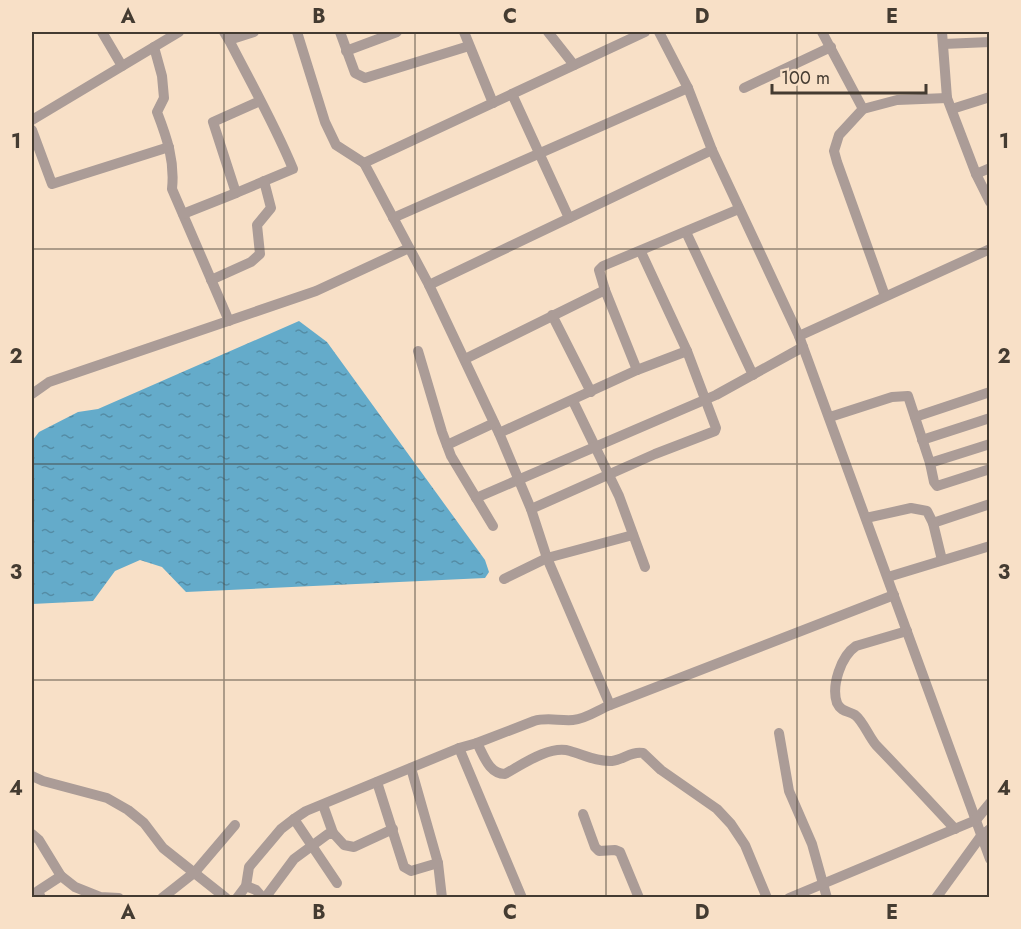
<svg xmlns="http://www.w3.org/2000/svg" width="1021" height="929" viewBox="0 0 1021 929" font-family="Jost,sans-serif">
<defs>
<pattern id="water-ripples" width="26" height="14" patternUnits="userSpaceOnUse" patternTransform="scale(1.5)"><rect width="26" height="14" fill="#64abca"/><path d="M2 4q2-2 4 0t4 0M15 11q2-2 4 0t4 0" fill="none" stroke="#548ca5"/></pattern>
</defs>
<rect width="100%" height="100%" fill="#f8e0c7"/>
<path fill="url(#water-ripples)" d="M299 321 327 342 485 560 489 572 485 578 186 592 162 567 140 560 115 571 93 601 32 604V441L39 432 78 412 98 409Z"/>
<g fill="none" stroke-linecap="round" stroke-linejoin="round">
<g stroke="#ab9c97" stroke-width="10">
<path d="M102 32 122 66"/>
<path d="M224 32 229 40C251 83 275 125 293 169L236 193 213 122 260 101"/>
<path d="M297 32 325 122 336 145 364 163"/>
<path d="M340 32 355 73 365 78 469 46"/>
<path d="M464 32 493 103"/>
<path d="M548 32 574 65"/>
<path d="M645 32 364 163 429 285 712 150"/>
<path d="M659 32 688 88 712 150 799 336 990 859"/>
<path d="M822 32 863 109"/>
<path d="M942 32 947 98 976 174 990 202"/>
<path d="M229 40 254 32"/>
<path d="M943 44 990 42"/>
<path d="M154 47 162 76 164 98 157 112C167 138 175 161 172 189L229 321"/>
<path d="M346 51 397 32"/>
<path d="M744 88 831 47"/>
<path d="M512 94 569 218"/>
<path d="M952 109 990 97"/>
<path d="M32 120 179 32"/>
<path d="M32 130 52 184 169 147"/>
<path d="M976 174 990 168"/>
<path d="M183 214 236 193"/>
<path d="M393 218 688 88"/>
<path d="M686 232 753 375"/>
<path d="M211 280 251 262 260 254 257 225 271 208 264 181"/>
<path d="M429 285 499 433 531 509 547 558 610 705"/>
<path d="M605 290 599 270 603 266 739 209"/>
<path d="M885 296 837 162 834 151 839 135 863 109 897 100 947 98"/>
<path d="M552 315 591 392"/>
<path d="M799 336 990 249"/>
<path d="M418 351 442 432 451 456 493 526"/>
<path d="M465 359 605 290 637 370"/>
<path d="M32 394 49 382 316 291 409 248"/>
<path d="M573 401 619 496 645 567"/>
<path d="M830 417 892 397 908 396 930 463 934 482 937 486 990 469"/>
<path d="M915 417 990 392"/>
<path d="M499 433 637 370 687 351"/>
<path d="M922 440 990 418"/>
<path d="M447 445 494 423"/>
<path d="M930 463 990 444"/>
<path d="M476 498 716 395 803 347"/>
<path d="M531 509 655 454 715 431 716 428 687 351 641 252"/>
<path d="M866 518 911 508 927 511 933 523 990 504"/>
<path d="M933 523 942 560"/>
<path d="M888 577 990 546"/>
<path d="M504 579 547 558 633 535"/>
<path d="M907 631 856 646C841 656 831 686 837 703 841 712 849 711 855 715 863 721 869 737 876 745 903 773 929 801 955 829"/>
<path d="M779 733 789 791 812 844 827 898"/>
<path d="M477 743C484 756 489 774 505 774 523 764 550 745 570 751 584 755 597 762 612 761 623 760 631 751 643 753L661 770 717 809 731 824 745 845 767 898"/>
<path d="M459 748 522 898"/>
<path d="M411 768 438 863 442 898"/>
<path d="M32 776 43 781 107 798 128 810 144 823 163 848 226 898"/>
<path d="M377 782 404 867 411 871 438 863"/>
<path d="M323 805 333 833"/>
<path d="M583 814 595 847 599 851 615 850 620 852 639 898"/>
<path d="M294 819 337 883"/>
<path d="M32 834 39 840 61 876"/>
<path d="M246 886 256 890 263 898"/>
<path d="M41 898 38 891 61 876 75 887 100 897 119 898"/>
<path d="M162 898 195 872 235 825"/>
<path d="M237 898 246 886 249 867 281 829 294 819 306 811 459 748 477 743 534 721C547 717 559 721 573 720 586 719 598 710 610 705L894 595"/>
<path d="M265 898 294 859 328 834H334L344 845 354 847 393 829"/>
<path d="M789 898 976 820 990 803"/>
<path d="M936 898 981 836 990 829"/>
</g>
</g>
<path fill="none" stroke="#443b31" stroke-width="1.5" stroke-opacity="0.55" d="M224 32V898M415 32V898M606 32V898M797 32V898M32 249H990M32 464H990M32 680H990"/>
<rect width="1021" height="929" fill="none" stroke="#f8e0c7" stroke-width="66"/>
<path d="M772 84v9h154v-9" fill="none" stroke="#443b31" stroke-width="3"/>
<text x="781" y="84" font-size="18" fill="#443b31" stroke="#f8e0c7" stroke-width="4.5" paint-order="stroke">100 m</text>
<rect x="33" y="33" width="955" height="863" fill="none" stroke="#443b31" stroke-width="2"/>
<g font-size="20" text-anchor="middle" font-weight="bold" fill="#443b31">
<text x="128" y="23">A</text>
<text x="319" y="23">B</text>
<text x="510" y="23">C</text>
<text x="702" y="23">D</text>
<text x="892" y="23">E</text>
<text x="16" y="148">1</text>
<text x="1004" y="148">1</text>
<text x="16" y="363">2</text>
<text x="1004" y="363">2</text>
<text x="16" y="579">3</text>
<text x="1004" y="579">3</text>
<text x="16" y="795">4</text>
<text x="1004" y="795">4</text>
<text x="128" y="919">A</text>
<text x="319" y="919">B</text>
<text x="510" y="919">C</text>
<text x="702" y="919">D</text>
<text x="892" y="919">E</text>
</g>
</svg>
